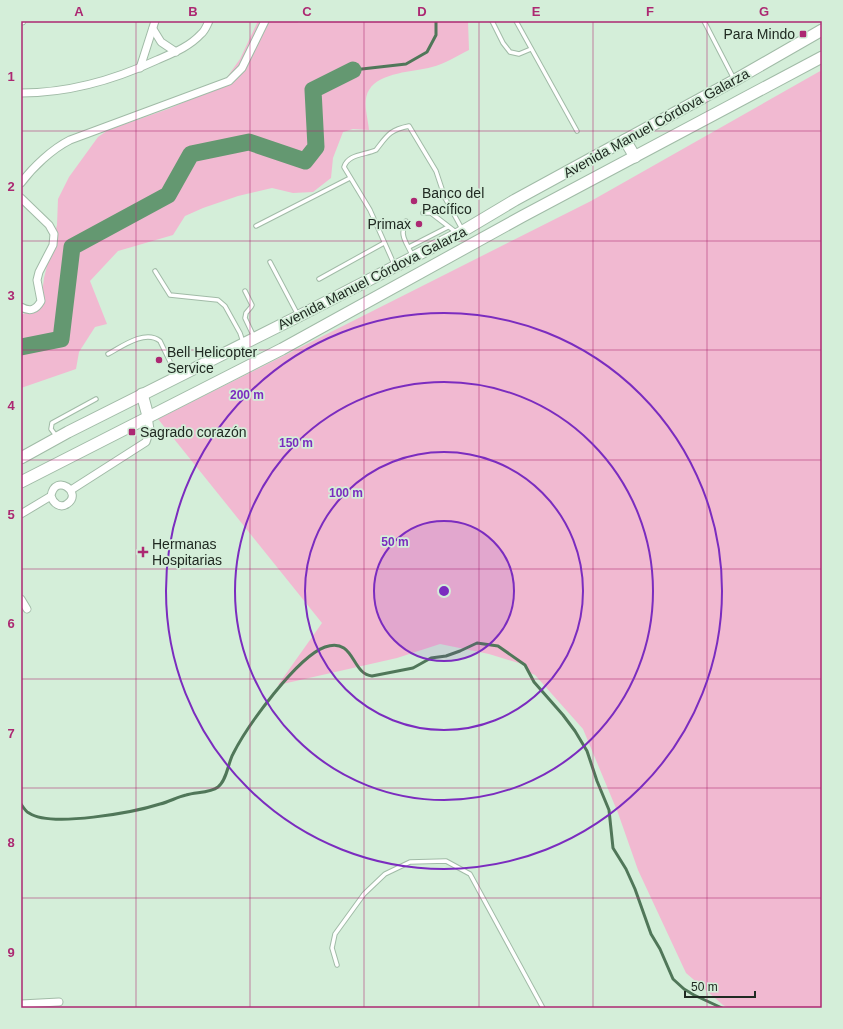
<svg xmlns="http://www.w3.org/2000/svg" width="843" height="1029" viewBox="0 0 843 1029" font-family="Helvetica,sans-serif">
<rect width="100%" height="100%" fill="#d4eed9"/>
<g fill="#f1b9d1">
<path d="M258 21H296L299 23 302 21H468L469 50C457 56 444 64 432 67 413 72 380 72 369 90 362 101 368 118 369 130L353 129 343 132 333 158 331 178 313 192 293 193 272 188 238 196 203 208 185 216 173 235 118 251 90 281 107 324 95 327 79 352 76 369 21 388V315L32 310 42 294 44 278 57 225 58 199 69 177 98 137 108 130 168 109 220 87 240 59Z"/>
<path d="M822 70V1008H729L723 1005 686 973 638 870 618 813 583 729 535 675 530 673 525 665 489 654 440 644 397 658 278 685 322 623 158 419 591 201Z"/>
</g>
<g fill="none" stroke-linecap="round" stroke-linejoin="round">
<g stroke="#507759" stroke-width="3">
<path d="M353 70 406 64 427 52 436 35V21"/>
<path d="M21 804C23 807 26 812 29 813 51 828 135 812 160 804 169 802 177 797 186 795 196 792 210 793 218 787 227 780 228 763 233 754 247 726 297 657 325 647 355 637 351 674 372 676L413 668 431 658 446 656 460 651 477 643 498 646 525 665 534 682 563 715 575 731 587 751 597 781 609 810 613 848 626 869 635 889 651 934 660 949 673 979 684 989 694 995 722 1008"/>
</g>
<path stroke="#649871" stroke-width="17" d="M21 347 61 339 72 247 168 195 191 154 249 142 305 161 316 147 313 90 353 70"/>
<defs>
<g id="lane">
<path d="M492 21 503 43 510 52 519 54 531 49"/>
<path d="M516 21 577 131"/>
<path d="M704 21 734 79"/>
<path d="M423 213H431L457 233"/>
<path d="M406 221C399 236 406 241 412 255"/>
<path d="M256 226 350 178"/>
<path d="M409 247 448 227"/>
<path d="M270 262 298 315"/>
<path d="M394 264 370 210 344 167C348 154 365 155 376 150 387 136 389 130 409 126L436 171 445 198 462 229"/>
<path d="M155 271 170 295 218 300 225 306 240 333 243 342"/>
<path d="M319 279 384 243"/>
<path d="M245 291 252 305 251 307 246 313 245 318 254 337"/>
<path d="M108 354C121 347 145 329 160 341L177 376"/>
<path d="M57 437 51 429 52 423 96 399"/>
<path d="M337 965 332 948 335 934 364 894 385 874 410 862 446 861 470 874 543 1008"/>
</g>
<g id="street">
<path d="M21 21H22"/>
<path d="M153 29 161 42 176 52"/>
<path d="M140 68 155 21"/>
<path d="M21 93C68 93 114 80 157 60 173 53 189 47 201 34 205 31 207 25 209 21"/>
<path d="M21 183C33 167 52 149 70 140L229 81 242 68 265 21"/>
<path d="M21 198 49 225 54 234 53 245 39 272 37 280 41 301C36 310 30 312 21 307"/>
<path d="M71 490 146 442 150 430 148 416"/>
<path d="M21 514 51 496C55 472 84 493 67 504 60 509 53 503 51 496"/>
<path d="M21 599 27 609"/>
<path d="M21 1004 59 1002"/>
</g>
<g id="primary">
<path d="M625 140 635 157"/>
<path d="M142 394 148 416"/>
<path d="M21 458 68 432 299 316 458 234 515 200 735 80 822 30"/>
<path d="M21 482 282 349 523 216 822 57"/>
</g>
</defs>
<use href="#lane" stroke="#a1bba7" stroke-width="5.5"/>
<use href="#street" stroke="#a1bba7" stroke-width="9"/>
<use href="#primary" stroke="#a1bba7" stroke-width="13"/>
<use href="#lane" stroke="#fff" stroke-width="3.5"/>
<use href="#street" stroke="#fff" stroke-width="7"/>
<use href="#primary" stroke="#fff" stroke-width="11"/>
</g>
<path fill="none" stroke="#ac2872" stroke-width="1" stroke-opacity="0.55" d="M136 21V1008M250 21V1008M364 21V1008M479 21V1008M593 21V1008M707 21V1008M21 131H822M21 241H822M21 350H822M21 460H822M21 569H822M21 679H822M21 788H822M21 898H822"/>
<circle cx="444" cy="591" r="70" fill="#7b2cbf" fill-opacity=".12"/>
<g fill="none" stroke="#7b2cbf" stroke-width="2">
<circle cx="444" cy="591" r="70"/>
<circle cx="444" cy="591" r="139"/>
<circle cx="444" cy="591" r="209"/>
<circle cx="444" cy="591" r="278"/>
</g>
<g fill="#ac2872" stroke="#d4eed9" stroke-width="1.5">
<rect x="799" y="30" width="8" height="8" rx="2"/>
<circle cx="414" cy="201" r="4"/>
<circle cx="419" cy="224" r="4"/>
<circle cx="159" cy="360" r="4"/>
<rect x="128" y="428" width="8" height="8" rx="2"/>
<path d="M141 546h4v4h4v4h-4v4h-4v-4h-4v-4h4z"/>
</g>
<g text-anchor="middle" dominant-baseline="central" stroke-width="3.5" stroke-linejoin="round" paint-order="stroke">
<g font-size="14" fill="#202a22" stroke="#d4eed9" text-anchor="start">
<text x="795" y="34" text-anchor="end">Para Mindo</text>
<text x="422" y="193">Banco del<tspan x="422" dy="16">Pacífico</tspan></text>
<text x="411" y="224" text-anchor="end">Primax</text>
<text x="167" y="352">Bell Helicopter<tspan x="167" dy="16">Service</tspan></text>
<text x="140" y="432">Sagrado corazón</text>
<text x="152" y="544">Hermanas<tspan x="152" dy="16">Hospitarias</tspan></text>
</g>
<g font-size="14" fill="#202a22" stroke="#d4eed9">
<text transform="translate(656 123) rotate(-29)">Avenida Manuel Córdova Galarza</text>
<text transform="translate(372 278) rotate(-27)">Avenida Manuel Córdova Galarza</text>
</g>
</g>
<circle cx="444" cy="591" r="6" fill="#7b2cbf" stroke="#d4eed9" stroke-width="2"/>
<g font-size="12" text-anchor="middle" font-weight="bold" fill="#7b2cbf" stroke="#d4eed9" stroke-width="3.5" stroke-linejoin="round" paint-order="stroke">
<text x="247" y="399">200 m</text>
<text x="296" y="447">150 m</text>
<text x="346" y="497">100 m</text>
<text x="395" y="546">50 m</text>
</g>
<rect width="843" height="1029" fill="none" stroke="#d4eed9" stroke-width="44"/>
<path d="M685 991v6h70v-6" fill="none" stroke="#202a22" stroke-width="2"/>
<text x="691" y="991" font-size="12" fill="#202a22" stroke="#d4eed9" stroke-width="3" paint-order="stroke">50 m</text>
<rect x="22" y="22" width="799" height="985" fill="none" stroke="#ac2872" stroke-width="1.5"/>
<g font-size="13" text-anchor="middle" font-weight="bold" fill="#ac2872">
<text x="79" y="16">A</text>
<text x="193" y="16">B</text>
<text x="307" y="16">C</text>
<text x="422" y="16">D</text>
<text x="536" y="16">E</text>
<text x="650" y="16">F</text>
<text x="764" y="16">G</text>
<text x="11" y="81">1</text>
<text x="11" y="191">2</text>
<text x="11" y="300">3</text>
<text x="11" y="410">4</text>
<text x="11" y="519">5</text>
<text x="11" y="628">6</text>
<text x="11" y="738">7</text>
<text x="11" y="847">8</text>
<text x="11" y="957">9</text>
</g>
</svg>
